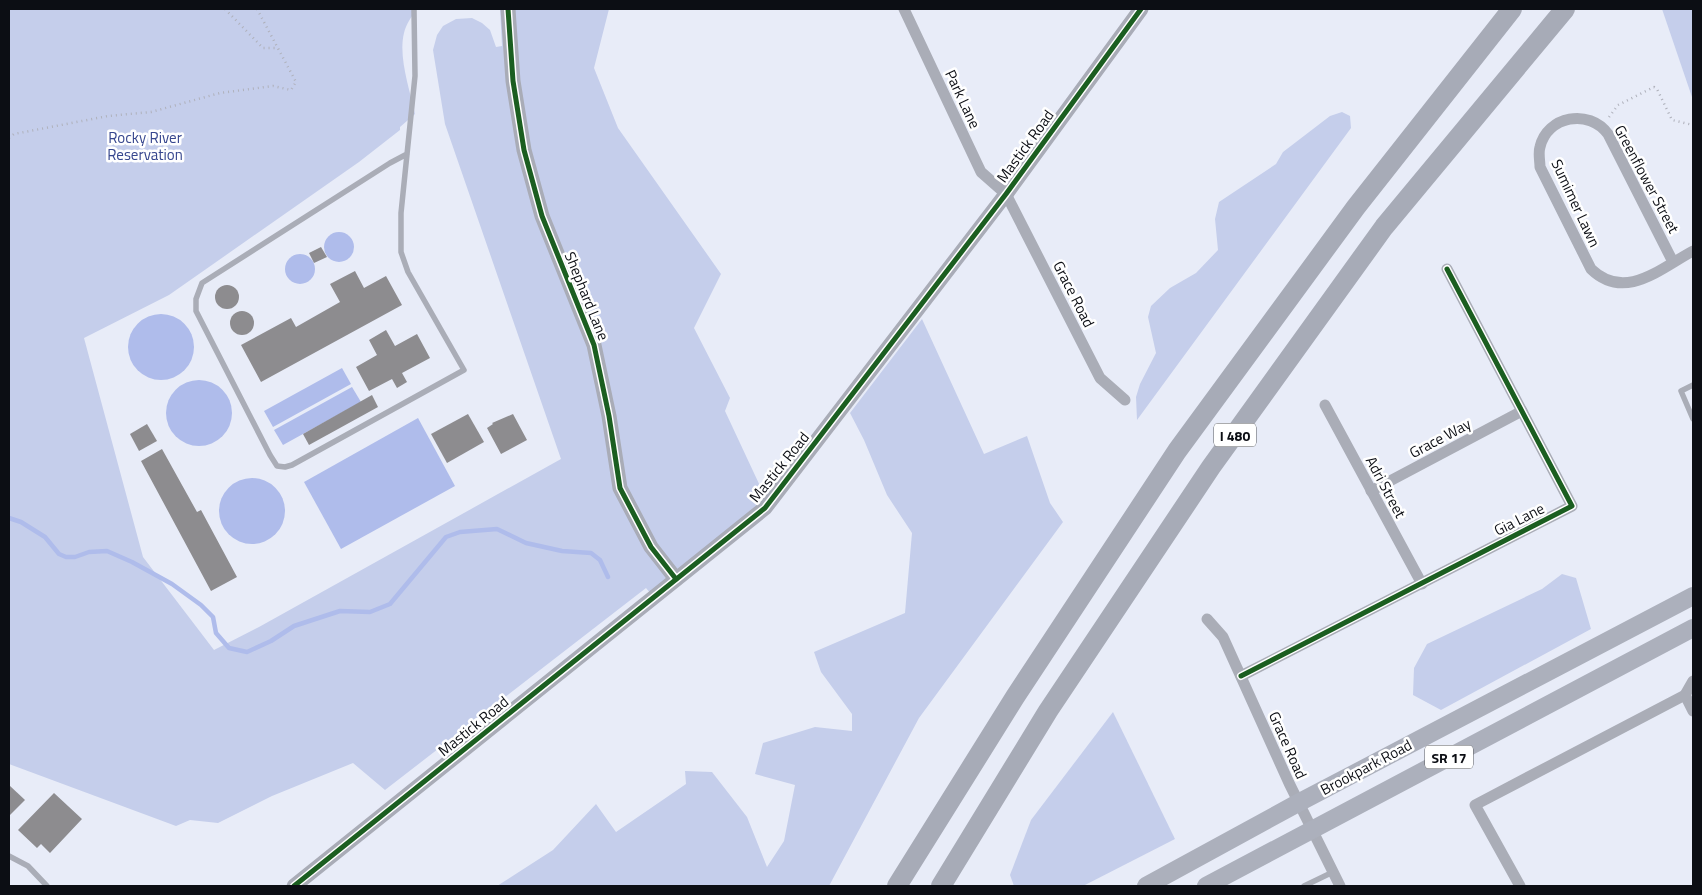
<svg xmlns="http://www.w3.org/2000/svg" width="1702" height="895" viewBox="0 0 1702 895" font-family="'Titillium Web',sans-serif">
<rect width="100%" height="100%" fill="#e8ecf8"/>
<g fill="#c5ceeb">
<path d="M9 9H417C412 16 406 24 404 33 398 57 410 90 415 114L400 127V130L359 162 169 295 84 338 143 557 214 650 259 627 561 459 445 124 433 50 437 35 443 26 456 19 472 18 482 23 490 30 496 47 502 46 500 9H609L594 68 618 128 721 274 694 328 730 398 725 411 767 501 651 594 646 588 385 790 353 763 272 796 218 823 190 820 176 826 9 764Z"/>
<path d="M1662 9H1693V100Z"/>
<path d="M1342 112 1350 116 1351 128 1137 420 1136 397 1140 384 1156 353 1148 317 1151 306 1170 288 1196 273 1218 250 1215 219 1219 202 1276 164 1283 152 1330 116Z"/>
<path d="M922 319 984 454 1027 436 1050 503 1063 522 919 718 829 886H497L553 850 596 804 616 832 686 784 685 771 712 772 747 817 767 867 784 841 795 785 755 774 763 743 815 727 852 731V714L821 672 814 652 905 613 912 533 887 495 864 440 850 413Z"/>
<path d="M1562 574 1576 578 1591 629 1441 710 1413 695 1414 668 1427 644 1542 589Z"/>
<path d="M1113 712 1175 839 1083 886H1014L1010 875 1031 820Z"/>
</g>
<g fill="#afbceb">
<circle cx="339" cy="247" r="15"/>
<circle cx="300" cy="269" r="15"/>
<circle cx="161" cy="347" r="33"/>
<path d="M342 368 351 384 273 427 264 411Z"/>
<circle cx="199" cy="413" r="33"/>
<path d="M352 387 361 402 283 445 274 430Z"/>
<path d="M418 418 455 486 341 549 304 482Z"/>
<circle cx="252" cy="511" r="33"/>
</g>
<g fill="none" stroke-linecap="round" stroke-linejoin="round">
<path stroke="#afbceb" stroke-width="4.5" d="M9 518 21 522 45 537 59 554 66 557H75L89 552 107 551 132 562 172 584 201 605 213 617 216 633 229 648 247 652 271 641 294 626 340 611 370 612 390 604 446 537 460 532 497 529 526 543 562 551 591 553 600 560 608 577"/>
</g>
<g fill="#8d8c8f">
<path d="M321 247 327 257 314 263 309 253Z"/>
<path d="M355 271 364 288 386 276 402 305 261 382 241 345 291 318 296 327 340 302 330 284Z"/>
<circle cx="227" cy="297" r="12"/>
<circle cx="242" cy="323" r="12"/>
<path d="M386 330 395 346 417 334 430 358 402 373 407 382 397 388 392 379 369 391 356 367 377 355 369 340Z"/>
<path d="M372 395 378 407 309 445 303 434Z"/>
<path d="M468 414 484 442 447 463 431 434Z"/>
<path d="M513 414 527 440 501 454 487 428 493 424 492 423Z"/>
<path d="M147 424 157 441 139 451 130 434Z"/>
<path d="M162 449 197 512 201 510 237 577 211 591 141 461Z"/>
<path d="M9 785 25 800 9 816Z"/>
<path d="M54 793 82 819 50 853 41 844 37 848 18 830Z"/>
</g>
<g fill="none" stroke-linecap="round" stroke-linejoin="round">
<g stroke="#afb1bb" stroke-width="2.5" stroke-dasharray="1 4" stroke-linecap="butt">
<path d="M225 9 263 48H278"/>
<path d="M1609 117 1618 105 1654 87 1657 89 1672 120 1693 125"/>
<path d="M9 138 14 134 108 116 151 112 220 93 273 86 291 90 296 82 257 9"/>
</g>
<g stroke="#aaadb7" stroke-width="5.5">
<path d="M407 154 390 163 202 283 196 299V311L270 455 277 466 285 467 292 465 464 370 408 272 401 252V213L415 76 414 9"/>
<path d="M1693 385 1681 391 1693 419"/>
<path d="M9 856 28 866 47 886"/>
<path d="M1304 886 1333 872"/>
</g>
<g stroke="#aaadb7" stroke-width="11">
<path d="M904 9 981 172 1006 194 1100 378 1125 400"/>
<path d="M1673 262 1608 134C1589 108 1547 116 1540 147 1538 153 1540 161 1540 167L1591 269C1625 302 1661 268 1693 251"/>
<path d="M1325 405 1422 584"/>
<path d="M1371 491 1522 411"/>
<path d="M1207 619 1223 637 1289 783 1340 886"/>
<path d="M1241 676 1572 506 1447 269"/>
<path d="M1685 695 1693 711"/>
<path d="M1520 886 1475 805 1685 695 1693 681"/>
</g>
<g stroke="#a9acb7" stroke-width="15">
<path d="M508 9 513 81 524 150 542 216 594 345 609 416 620 488 651 547 676 579"/>
<path d="M294 886 765 508 1006 194 1141 9"/>
</g>
<g stroke="#acb0bc" stroke-width="18">
<path d="M1146 886 1298 803 1693 596"/>
<path d="M1206 886 1693 628"/>
</g>
<g stroke="#a7abb7" stroke-width="20">
<path d="M897 886 1015 697 1177 451 1356 207 1512 9"/>
<path d="M941 886 1048 711 1211 467 1384 227 1565 9"/>
</g>
<defs>
<g id="cycleway">
<path d="M508 9 513 81 524 150 542 216 594 345 609 416 620 488 651 547 676 579"/>
<path d="M1241 676 1572 506 1447 269"/>
<path d="M294 886 765 508 1006 194 1141 9"/>
</g>
</defs>
<use href="#cycleway" stroke="#fff" stroke-width="8"/>
<use href="#cycleway" stroke="#1b5e20" stroke-width="5"/>
</g>
<g text-anchor="middle" dominant-baseline="central" stroke-width="5" stroke-linejoin="round" paint-order="stroke">
<g fill="#fff" stroke="#55565a" stroke-width="1">
<rect x="1214" y="423.5" width="42" height="23" rx="4"/>
<rect x="1425" y="745.5" width="48" height="23" rx="4"/>
</g>
<g font-size="14" font-weight="bold" fill="#0c0e14">
<text x="1235" y="435">I 480</text>
<text x="1449" y="757">SR 17</text>
</g>
<g font-size="15" fill="#0c0e14" stroke="#fff">
<text transform="translate(963 99) rotate(65)">Park Lane</text>
<text transform="translate(1025 146) rotate(-54)">Mastick Road</text>
<text transform="translate(1647 179) rotate(62)">Greenflower Street</text>
<text transform="translate(1576 203) rotate(65)">Sumimer Lawn</text>
<text transform="translate(1074 294) rotate(63)">Grace Road</text>
<text transform="translate(587 296) rotate(68)">Shephard Lane</text>
<text transform="translate(1440 438) rotate(-28)">Grace Way</text>
<text transform="translate(779 467) rotate(-51)">Mastick Road</text>
<text transform="translate(1386 487) rotate(62)">Adri Street</text>
<text transform="translate(1519 519) rotate(-27)">Gia Lane</text>
<text transform="translate(473 726) rotate(-39)">Mastick Road</text>
<text transform="translate(1288 745) rotate(66)">Grace Road</text>
<text transform="translate(1366 767) rotate(-28)">Brookpark Road</text>
</g>
<g font-size="15" fill="#36468e" stroke="#fff">
<text x="145" y="137">Rocky River<tspan x="145" dy="17">Reservation</tspan></text>
</g>
</g>
<rect width="1702" height="895" fill="none" stroke="#0c0e14" stroke-width="20"/>
</svg>
